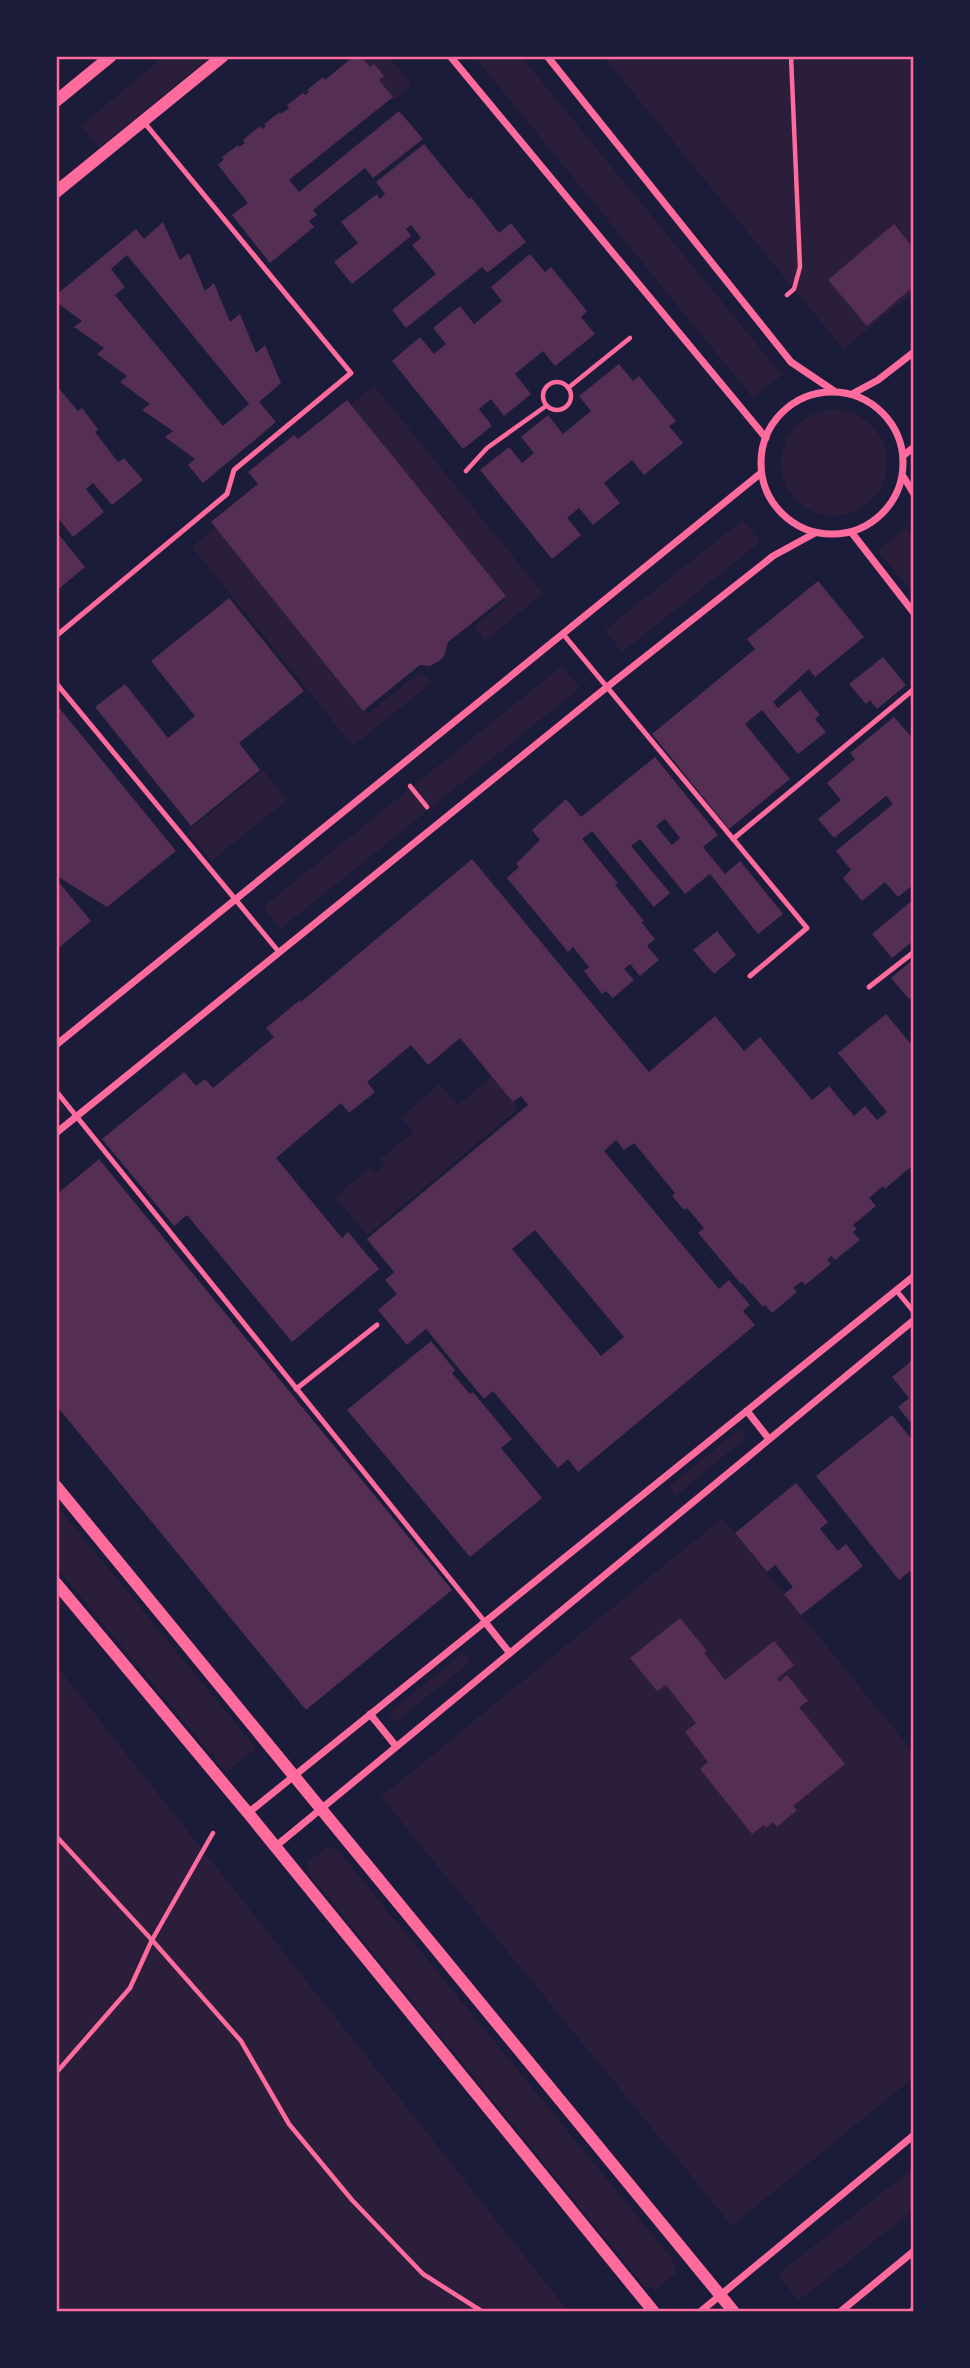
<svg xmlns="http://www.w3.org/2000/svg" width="970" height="2368" viewBox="0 0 970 2368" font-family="'Asap Condensed',sans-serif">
<rect width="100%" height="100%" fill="#1b1b3a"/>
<g fill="#2a1e3b">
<path d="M165 56H211L99 148 81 126Z"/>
<path d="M359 56H388L412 85 395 99Z"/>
<path d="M474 56H521L782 375 753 398Z"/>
<path d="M603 56H914V292L843 349Z"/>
<path d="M374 386 543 593 485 641 474 626 506 600 349 406Z"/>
<circle cx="834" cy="463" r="53"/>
<path d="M743 520 760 542 622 652 605 630Z"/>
<path d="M217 526 369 713 422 671 431 683 353 746 192 547Z"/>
<path d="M907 527 914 536V594L878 551Z"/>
<path d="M562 666 580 688 280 929 263 907Z"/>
<path d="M263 770 287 800 211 861 187 832Z"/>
<path d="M492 1076 519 1108 367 1235 335 1197 371 1167 376 1173 385 1165 380 1159 413 1132 401 1117 440 1084 458 1105Z"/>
<path d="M739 1429 746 1438 675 1496 669 1487Z"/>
<path d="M56 1505 256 1748 226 1772 56 1567Z"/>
<path d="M722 1518 914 1753V2077L732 2226 381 1797Z"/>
<path d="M464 1652 471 1661 396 1722 389 1713Z"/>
<path d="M56 1665 569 2312H56Z"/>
<path d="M328 1847 336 1848 673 2260 676 2273 656 2289 644 2286 309 1874 307 1862Z"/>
<path d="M914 2168V2210L798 2301 778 2274Z"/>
</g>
<g fill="#542f53" fill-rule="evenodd">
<path d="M354 56H361L370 67 374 64 384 76 379 80 393 97 289 180 299 192 399 111 423 139 373 178 365 168 313 210 317 215 309 221 314 227 270 263 232 215 248 203 218 165 224 159 222 157 238 145 239 147 245 143 243 140 260 126 262 129 266 126 264 124 280 112 281 114 289 108 287 105 303 93 305 95 309 92 307 90 323 77 325 80Z"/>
<path d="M424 144 469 199 471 197 499 233 511 223 526 242 487 273 482 267 406 328 392 310 436 274 412 245 421 238 411 225 406 229 411 236 352 284 334 262 358 243 341 222 377 194 380 199 385 194 376 182Z"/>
<path d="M163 222 180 260 189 253 205 291 214 283 230 322 240 314 256 353 265 345 281 383 259 402 276 422 203 483 188 465 195 459 165 437 173 431 142 410 150 404 120 382 127 376 97 354 104 348 74 327 82 321 56 302V295L136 229 144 239ZM127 255 249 404 223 426 115 295 125 287 111 269Z"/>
<path d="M894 224 914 249V286L867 326 828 280Z"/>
<path d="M530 254 545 272 551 267 587 311 581 317 595 334 555 366 543 351 515 374 531 394 504 416 491 399 479 409 492 426 463 449 392 361 420 337 434 354 446 344 433 328 460 306 474 324 502 301 491 287Z"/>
<path d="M619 364 633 381 639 376 676 421 669 426 683 443 644 475 632 460 604 483 620 503 593 525 579 508 567 518 581 535 552 559 480 470 509 447 522 463 534 453 521 437 548 415 563 434 591 411 579 396Z"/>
<path d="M56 385 78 411 82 408 98 429 95 432 118 462 124 458 143 480 112 505 93 483 86 489 104 512 73 537 56 515 58 511 56 508Z"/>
<path d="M347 400 506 596 448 642 444 656 439 661 430 666 420 665 363 711 211 522 258 484 248 472 294 435 298 439Z"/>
<path d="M56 531 85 567 56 591Z"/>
<path d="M818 581 864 637 815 677 809 669 773 702 778 708 800 690 820 715 815 719 826 732 798 754 762 710 745 724 790 779 729 829 652 734 755 649 747 639Z"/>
<path d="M229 598 304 691 239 743 260 770 191 826 95 707 125 684 168 738 195 716 151 661Z"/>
<path d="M883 657 906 685 877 709 870 700 866 704 849 684Z"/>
<path d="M56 704 176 851 107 907 60 878 56 872Z"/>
<path d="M894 717 914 740V852L910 856 914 858V884L898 897 885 882 862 901 843 878 851 870 836 851 893 804 886 796 834 838 818 819 841 800 827 783 855 759 850 753Z"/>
<path d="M655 757 718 835 703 847 725 874 740 861 783 914 758 934 710 874 685 894 640 839 631 846 670 893 654 907 592 831 582 839 618 883 615 885 644 921 641 922 655 939 647 946 659 960 640 976 630 964 624 969 634 980 613 998 606 991 602 994 584 971 589 967 573 947 568 952 507 878 519 867 516 864 540 840 532 830 566 799 581 817ZM665 819 680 838 672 845 656 826Z"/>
<path d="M472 859 649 1072 715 1016 744 1051 760 1037 812 1100 829 1086 854 1116 865 1106 877 1120 887 1112 838 1053 886 1014 911 1044 914 1041V1164L885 1189 883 1186 869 1198 876 1206 853 1225 857 1229 853 1232 860 1240 835 1260 831 1256 827 1260 831 1264 805 1285 802 1281 793 1288 797 1292 772 1313 765 1305 763 1307 742 1283 741 1284 698 1233 704 1228 687 1208 684 1210 672 1196 675 1193 634 1143 624 1150 616 1140 604 1151 719 1289 729 1280 750 1305 743 1311 755 1325 578 1472 568 1459 558 1468 493 1391 484 1399 426 1329 407 1345 378 1310 397 1294 385 1280 394 1272 367 1239 528 1105 521 1096 513 1102 460 1038 428 1065 411 1045 367 1082 375 1092 349 1113 341 1103 276 1158 342 1238 348 1232 379 1269 292 1342 187 1215 174 1226 102 1139 184 1072 196 1086 205 1079 213 1088 274 1037 266 1028 300 1000 301 1002ZM535 1230 624 1337 601 1356 512 1249Z"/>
<path d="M56 879 91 921 56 950Z"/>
<path d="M914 899V940L892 958 872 934Z"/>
<path d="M717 931 736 955 714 974 693 950Z"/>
<path d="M914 959V995L909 999 891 978Z"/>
<path d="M99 1159 452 1590 306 1710 56 1405V1195Z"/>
<path d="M431 1341 455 1370 452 1373 470 1394 473 1392 512 1439 501 1448 542 1498 470 1557 347 1410Z"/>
<path d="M914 1359V1418L910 1422 898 1407 909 1398 892 1377Z"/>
<path d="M892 1415 914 1442V1568L899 1580 816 1476Z"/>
<path d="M796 1483 828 1522 820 1529 838 1551 846 1544 863 1566 801 1615 784 1594 793 1587 775 1565 767 1572 735 1533Z"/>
<path d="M680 1618 707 1651 704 1653 725 1680 774 1641 794 1665 777 1679 779 1682 787 1675 808 1701 799 1707 845 1764 793 1806 797 1810 777 1827 773 1822 766 1828 764 1825 752 1834 700 1769 708 1762 685 1732 696 1723 666 1685 657 1691 630 1658Z"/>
</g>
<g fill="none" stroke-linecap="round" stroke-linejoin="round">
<g stroke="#ff6b9d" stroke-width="4.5">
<path d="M787 295 794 289 800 267 791 56"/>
<circle cx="557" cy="396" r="14"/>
<path d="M568 388 630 338"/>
<path d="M466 471 487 448 546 406"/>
<path d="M410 786 427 807"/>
<path d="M56 1836 152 1940 241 2041 289 2124 352 2200 423 2274 483 2312"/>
<path d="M56 2073 130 1988 152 1940 213 1833"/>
<path d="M909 2312 914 2308"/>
</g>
<g stroke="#ff6b9d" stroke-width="5">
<path d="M563 634 807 928 750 976"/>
<path d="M56 636 227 494 234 470 351 373 143 121"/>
<path d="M56 683 279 952"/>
<path d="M733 839 914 689"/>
<path d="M869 987 914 952"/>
<path d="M56 1091 485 1622"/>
<path d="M896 1290 914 1312"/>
<path d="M296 1389 377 1325"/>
</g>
<g stroke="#ff6b9d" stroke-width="7">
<path d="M450 56 766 438"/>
<path d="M547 56 791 362 834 391"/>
<circle cx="832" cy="463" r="71"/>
<path d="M852 394 878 380 914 352"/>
<path d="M904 455 914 447"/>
<path d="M903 476 914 494"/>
<path d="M852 533 914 613"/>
<path d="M56 1045 761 473"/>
<path d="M56 1133 607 687 773 556 815 533"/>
<path d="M747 1411 769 1439"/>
<path d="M485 1622 509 1652"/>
<path d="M370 1714 395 1745"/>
<path d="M248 1813 914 1276"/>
<path d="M276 1846 914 1320"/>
<path d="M700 2312 914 2135"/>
<path d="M840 2312 914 2251"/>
</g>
<g stroke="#ff6b9d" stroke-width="12">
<path d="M56 101 111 56"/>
<path d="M56 192 223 56"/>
<path d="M56 1486 734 2312"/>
<path d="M56 1583 248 1813 654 2312"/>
</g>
</g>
<rect width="970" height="2368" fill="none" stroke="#1b1b3a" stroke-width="116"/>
<rect x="58" y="58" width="854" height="2252" fill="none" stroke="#ff6b9d" stroke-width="2.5"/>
</svg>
